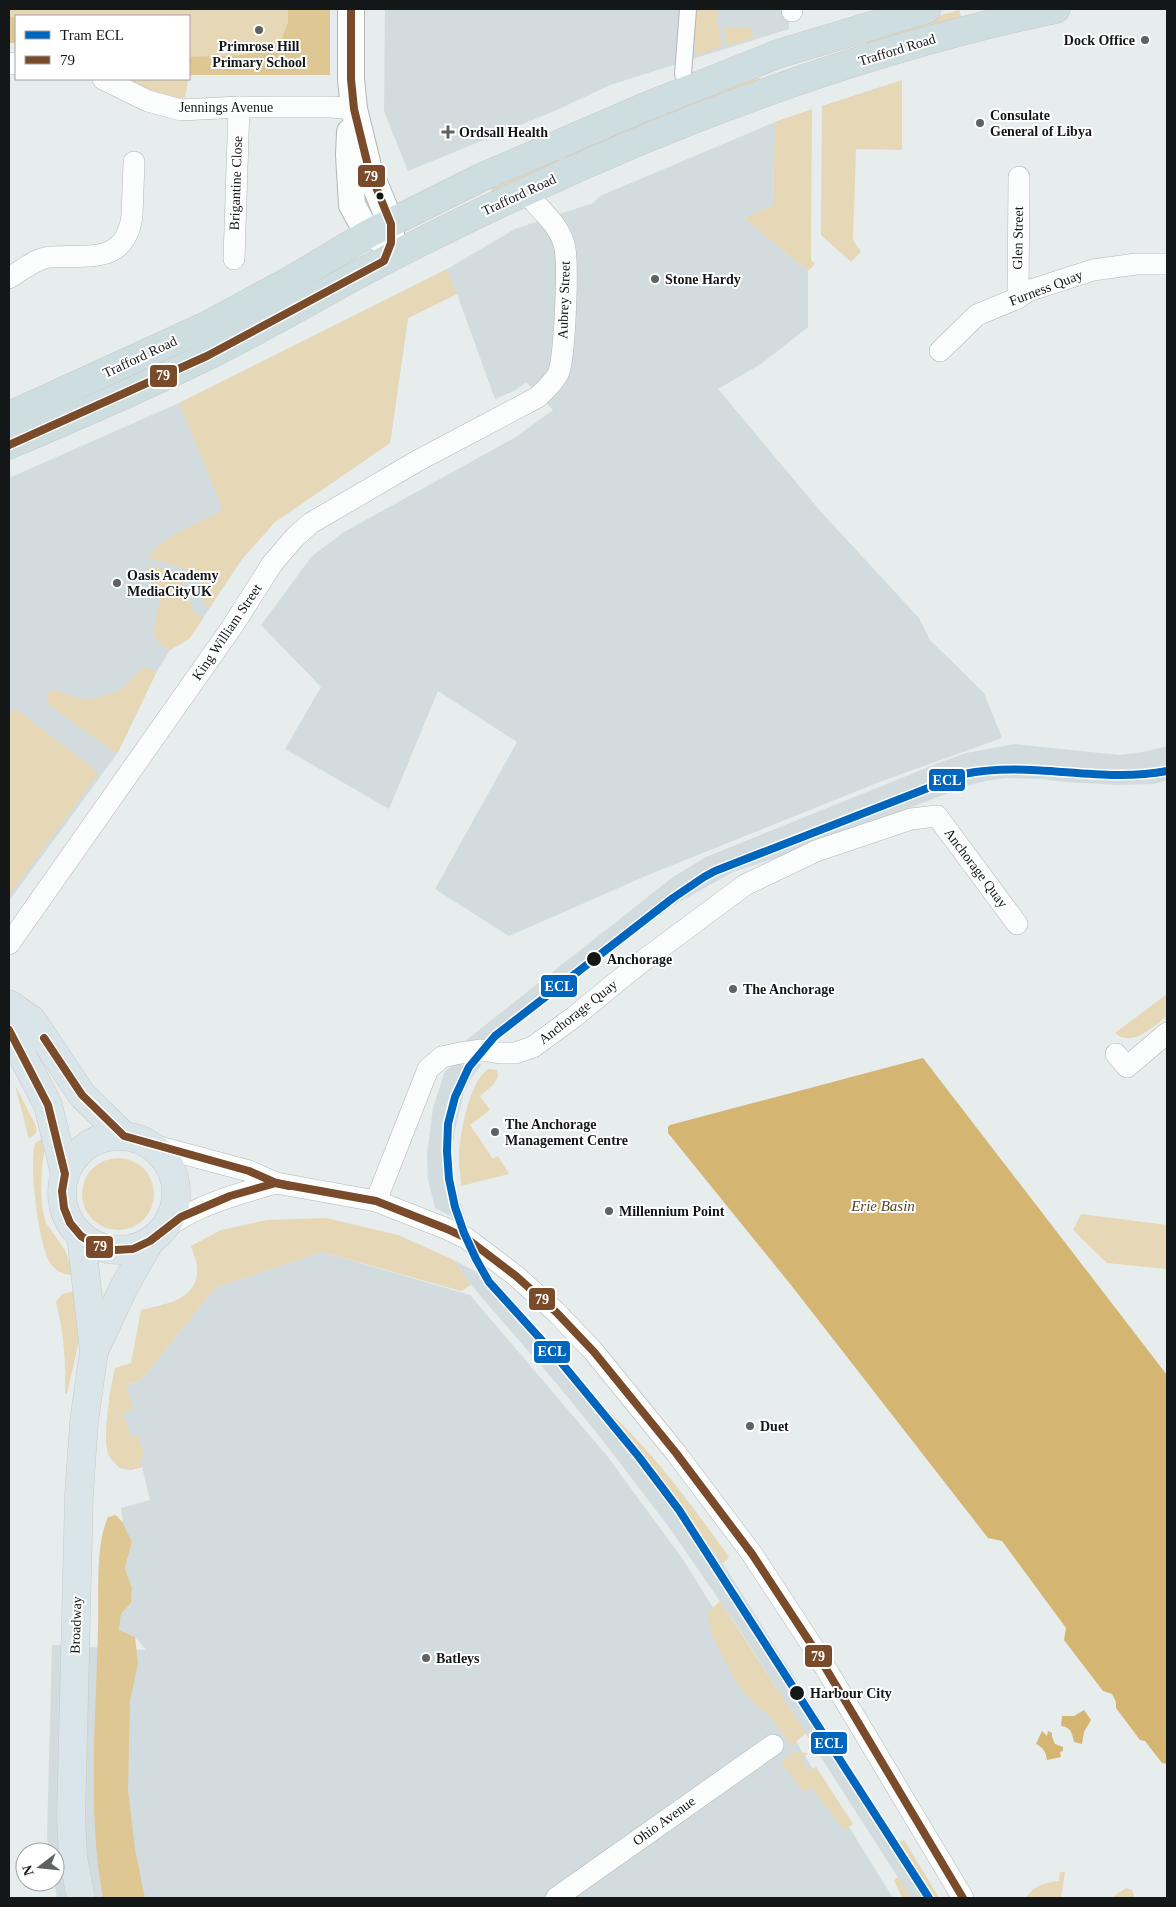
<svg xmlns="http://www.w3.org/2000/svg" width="1176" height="1907" viewBox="0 0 1176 1907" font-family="Georgia,serif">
<rect width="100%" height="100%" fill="#e7eced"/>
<g fill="#d2dcdf">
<path d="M385 9H789V29L610 85 557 110 408 171 384 111Z"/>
<path d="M775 122 773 205 744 218 808 271V327L761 364 718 389 822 513 919 618 930 640 984 693 1002 738 882 781 648 875 509 936 435 889 517 742 438 691 389 809 285 749 321 687 261 625 312 556 344 532 516 437 553 410 526 382 516 390 495 399 457 294 408 318 390 443 275 522 242 559 189 639 170 650 157 671 117 754 9 901V478L179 403 447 269 515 229 593 203 600 196Z"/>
<path d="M1014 744 1120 755 1143 752 1167 746V780L1155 784 1117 785 1065 782 1042 779 1005 778 985 781 967 786 794 852 733 872 669 908 497 1040 465 1041 673 877 706 857 941 762 966 753Z"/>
<path d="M465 1062 482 1064 472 1077 464 1092 455 1130 452 1152 454 1179 467 1225 435 1208 428 1179 427 1154 433 1108 445 1071 454 1065Z"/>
<path d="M323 1252 470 1295 608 1457 684 1561 893 1898H57L54 1882H55V1852H49L47 1837 52 1645 146 1650 135 1637 119 1630 121 1614 131 1603 132 1588 125 1568 132 1542 123 1523 121 1508 150 1500 142 1467 131 1470 120 1468 108 1454 106 1441 110 1390 140 1381 216 1287Z"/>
<path d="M454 1260 493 1281 608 1411 682 1508 717 1554 933 1898H911L739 1629 671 1530 604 1442 556 1383 471 1285Z"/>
</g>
<g fill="#e6d7b6">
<path d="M9 9H330V75H189V16H16V43H9Z"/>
<path d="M694 9H718V27L720 28 721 47 697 56 693 39Z"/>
<path d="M959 10 962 20 867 47 864 37Z"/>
<path d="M724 28H750L754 38 727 46Z"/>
<path d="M758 74 761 83 668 118 665 110Z"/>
<path d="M133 79 188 80 185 98H171L132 82Z"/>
<path d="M902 80V150L856 149 853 240 861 252 851 262 821 235 822 106Z"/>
<path d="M812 109 811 260 815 264 808 271 744 218 773 205 775 122Z"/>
<path d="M656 113 660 121 568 161 564 152Z"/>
<path d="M557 155 561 164 494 195 490 186Z"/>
<path d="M447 269 457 294 408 318 390 443 275 522 242 559 210 607 204 604 205 585C191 568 169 563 148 558 163 535 197 524 221 511L222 508 179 403Z"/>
<path d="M147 565C173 570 190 580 191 608L203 619 189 639 170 650C141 637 161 619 159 599 157 586 149 577 147 565Z"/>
<path d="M143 667 157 671 117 754 49 705 47 695 51 690 59 691 85 700 101 697 120 690Z"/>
<path d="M15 708 99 773 9 895V716Z"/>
<path d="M1167 994V1016C1152 1027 1133 1048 1115 1033Z"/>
<path d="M489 1069 497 1070 498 1077 493 1085 480 1096 490 1110 470 1125 493 1159 498 1156 509 1174 461 1186C461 1177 459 1168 459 1159 459 1137 469 1080 489 1069Z"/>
<path d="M15 1085 36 1126V1133L29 1139Z"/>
<path d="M44 1138 45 1145 42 1167 41 1190 42 1207 46 1223 65 1250 74 1275C65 1276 53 1270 49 1261 38 1240 29 1166 35 1143Z"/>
<circle cx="118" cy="1194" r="36"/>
<path d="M1081 1214 1167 1225V1269L1107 1263 1073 1230Z"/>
<path d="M326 1218 398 1235 454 1260 471 1285 461 1291 323 1252 216 1287 140 1381 126 1385 133 1409 123 1413 131 1437 138 1435 145 1457 140 1459 142 1467 131 1470 120 1468C116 1464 109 1458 108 1453 102 1438 111 1385 115 1368L131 1363 141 1310C165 1304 199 1300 197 1268 197 1261 193 1253 191 1246L221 1230 267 1220Z"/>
<path d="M79 1290 80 1336 67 1394H65C66 1361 64 1334 56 1302L62 1294Z"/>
<path d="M608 1411C655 1454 692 1506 729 1557L723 1563Z"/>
<path d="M720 1601 806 1733 791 1746 767 1713 756 1706 740 1688 723 1658 712 1634 707 1613Z"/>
<path d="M793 1752 808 1753 801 1759 809 1771 816 1767 853 1824 844 1830 811 1787 804 1793 781 1762Z"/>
<path d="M904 1840 939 1898H933L898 1843Z"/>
<path d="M1060 1872H1065L1061 1898H1026C1033 1886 1045 1882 1059 1881Z"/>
<path d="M898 1877 911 1898H902L894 1880Z"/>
<path d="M1126 1888 1132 1890 1135 1898H1111Z"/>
</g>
<g fill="#dec793">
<path d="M288 9H330V75H189V57L244 55 280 44 288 22Z"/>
<path d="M9 16 16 18V43H9Z"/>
<path d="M116 1515 123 1523 132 1542 125 1568 132 1588 131 1603 121 1614 119 1630 135 1637 138 1663 130 1701 128 1790 135 1849 145 1898H103C87 1812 96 1717 98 1629 99 1597 95 1545 108 1517Z"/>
</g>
<g fill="#d4b672">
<path d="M923 1058 1167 1375V1764L1162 1763 1145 1741 1140 1740 1116 1708V1702L1112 1694 1103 1691 1064 1640 1066 1628 1002 1541 988 1538 791 1285 668 1133V1127L670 1125Z"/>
<path d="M1084 1710 1091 1720 1084 1732 1082 1744 1074 1742C1072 1733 1071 1727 1061 1726L1062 1716H1074Z"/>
<path d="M1042 1731 1047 1736 1048 1731 1052 1733V1737L1055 1744 1063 1747V1751L1060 1752 1061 1757 1047 1760C1046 1752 1043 1747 1036 1744Z"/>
</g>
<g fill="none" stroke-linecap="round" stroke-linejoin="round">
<defs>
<path id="pedestrian" d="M683 74 688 9"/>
<g id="minor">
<path d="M792 11V9"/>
<path d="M9 64 16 63"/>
<path d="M103 79 148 101 181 110 239 107H332L354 109"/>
<path d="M234 259 239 107"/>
<path d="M9 278C21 271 36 258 50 257 87 254 125 266 132 216L134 162"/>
<path d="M1018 298 1019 177"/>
<path d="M940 351 977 315 1018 298 1028 291 1093 270 1136 264H1167"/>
<path d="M9 944 232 627 272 564 295 537 311 523 419 460 538 397C545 390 553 383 558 374 565 360 569 260 564 244 558 223 538 208 525 192"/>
<path d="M1116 1054 1127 1067 1167 1033"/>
<path d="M148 1144 249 1171 276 1183 376 1201 447 1229 466 1238 516 1276 556 1312 594 1352 676 1453 752 1554 813 1647 963 1898"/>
<path d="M376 1201 428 1069 442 1057 460 1053 482 1050 500 1053H515L533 1047 574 1017 640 963 745 885 816 851 911 819 937 816 1017 924"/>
<path d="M164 1229C197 1205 237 1194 276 1183"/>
<path d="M556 1898 773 1745"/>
</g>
<g id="tertiary">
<path d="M351 9V79L354 109 369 170 391 224V243L384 261"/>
<path d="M350 132 349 155 352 205 368 234 389 243"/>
</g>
<g id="primary">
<path d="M9 1004 32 1020 82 1095 124 1136"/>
<path d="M9 1030 48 1105 65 1174"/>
<circle cx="119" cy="1193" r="57"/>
<path d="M94 1351 124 1287 150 1241"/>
<path d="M81 1898 73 1857 71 1817 79 1495 84 1422 94 1351 81 1236"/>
</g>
<g id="trunk">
<path d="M9 416 206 326 293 279 368 234 480 178 640 109 778 54 927 9"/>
<path d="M9 445C75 417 142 388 207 356 262 329 314 298 368 269 420 242 473 215 527 191 696 112 873 48 1056 9"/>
</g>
</defs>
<use href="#pedestrian" stroke="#b3b7b7" stroke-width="18"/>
<use href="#minor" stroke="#b3b7b7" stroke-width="22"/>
<use href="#tertiary" stroke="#b3b7b7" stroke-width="28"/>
<use href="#primary" stroke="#c7c9ca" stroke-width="29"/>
<use href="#trunk" stroke="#c7c9ca" stroke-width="29"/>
<use href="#pedestrian" stroke="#fbfcfc" stroke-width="16"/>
<use href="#minor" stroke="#fbfcfc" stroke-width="21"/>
<use href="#tertiary" stroke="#fbfcfc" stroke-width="26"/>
<use href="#primary" stroke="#d9e5e8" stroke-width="28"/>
<use href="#trunk" stroke="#cedde0" stroke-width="28"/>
<defs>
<g id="bus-1">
<path d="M9 445 207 356 384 261 391 243V224L369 170 354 109 351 79V9"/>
<path d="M9 1030 48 1105 65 1174 62 1191 64 1208 70 1223 81 1236 97 1246 115 1250 133 1249 150 1241 181 1217 230 1196 276 1183 376 1201 447 1229 466 1238 516 1276 556 1312 594 1352 676 1453 752 1554 813 1647 963 1898"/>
<path d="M44 1038 82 1095 124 1136 249 1171 276 1183 289 1186"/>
</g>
</defs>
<use href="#bus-1" stroke="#fff" stroke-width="11"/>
<use href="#bus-1" stroke="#7a4b2a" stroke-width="8"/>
<defs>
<path id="tram-1" d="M929 1898 679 1510 639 1457 555 1355 489 1282 476 1259 464 1233 455 1207 449 1179 447 1151 448 1124 455 1097 469 1067 495 1036 673 898 704 877 715 871 964 774C1032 760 1098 784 1167 771"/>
</defs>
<use href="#tram-1" stroke="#fff" stroke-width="11"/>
<use href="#tram-1" stroke="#0065bd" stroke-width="8"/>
</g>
<g fill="#5e6263" stroke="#fff" stroke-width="2">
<circle cx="259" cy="30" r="5"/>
<circle cx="1145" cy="40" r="5"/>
<circle cx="980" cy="123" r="5"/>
<path d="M445.5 124.5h5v5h5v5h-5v5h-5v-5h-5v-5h5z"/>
<circle cx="655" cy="279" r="5"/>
<circle cx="117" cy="583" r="5"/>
<circle cx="733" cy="989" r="5"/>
<circle cx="495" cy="1132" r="5"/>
<circle cx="609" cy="1211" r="5"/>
<circle cx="750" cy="1426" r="5"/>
<circle cx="426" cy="1658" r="5"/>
</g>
<g fill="#141718" stroke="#fff" stroke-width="2">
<circle cx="380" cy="196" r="4.5"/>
<circle cx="594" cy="959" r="8"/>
<circle cx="797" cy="1693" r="8"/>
</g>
<g text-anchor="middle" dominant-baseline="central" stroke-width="4" stroke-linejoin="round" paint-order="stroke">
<g font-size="14" font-weight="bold" fill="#141718" stroke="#fff" text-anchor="start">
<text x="1135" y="40" text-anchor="end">Dock Office</text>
<text x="259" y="46" text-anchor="middle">Primrose Hill<tspan x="259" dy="16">Primary School</tspan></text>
<text x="990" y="115">Consulate<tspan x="990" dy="16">General of Libya</tspan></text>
<text x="459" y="132">Ordsall Health</text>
<text x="665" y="279">Stone Hardy</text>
<text x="127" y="575">Oasis Academy<tspan x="127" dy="16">MediaCityUK</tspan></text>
<text x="743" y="989">The Anchorage</text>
<text x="505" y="1124">The Anchorage<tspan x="505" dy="16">Management Centre</tspan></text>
<text x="619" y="1211">Millennium Point</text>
<text x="760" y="1426">Duet</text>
<text x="436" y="1658">Batleys</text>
</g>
<g font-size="14" fill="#141718" stroke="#fff">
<text transform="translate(897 50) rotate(-17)">Trafford Road</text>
<text x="226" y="107">Jennings Avenue</text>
<text transform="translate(236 183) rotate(-88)">Brigantine Close</text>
<text transform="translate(519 195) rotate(-25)">Trafford Road</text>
<text transform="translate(1018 238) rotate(-89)">Glen Street</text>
<text transform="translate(1046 288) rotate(-21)">Furness Quay</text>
<text transform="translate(564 300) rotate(-88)">Aubrey Street</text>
<text transform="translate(140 357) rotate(-25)">Trafford Road</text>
<text transform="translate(227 632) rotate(-56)">King William Street</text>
<text transform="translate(976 868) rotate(53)">Anchorage Quay</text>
<text transform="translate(578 1012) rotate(-38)">Anchorage Quay</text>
<text transform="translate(76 1625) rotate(-88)">Broadway</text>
<text transform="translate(664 1821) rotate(-36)">Ohio Avenue</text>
</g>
<g font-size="14" font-weight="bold" fill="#141718" stroke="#fff" text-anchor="start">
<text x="607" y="959">Anchorage</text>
<text x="810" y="1693">Harbour City</text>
</g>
<g font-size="15" font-style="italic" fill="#59461f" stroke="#fff">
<text x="883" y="1206">Erie Basin</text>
</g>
</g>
<g stroke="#fff" stroke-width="2">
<rect x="357" y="164" width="29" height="24" rx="5" fill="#7a4b2a"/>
<rect x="149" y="364" width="29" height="24" rx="5" fill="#7a4b2a"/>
<rect x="928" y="768" width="38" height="24" rx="5" fill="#0065bd"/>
<rect x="540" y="974" width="38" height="24" rx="5" fill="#0065bd"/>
<rect x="85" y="1235" width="29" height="24" rx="5" fill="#7a4b2a"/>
<rect x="528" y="1287" width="28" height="24" rx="5" fill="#7a4b2a"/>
<rect x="533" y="1340" width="38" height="24" rx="5" fill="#0065bd"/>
<rect x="804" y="1644" width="29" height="24" rx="5" fill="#7a4b2a"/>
<rect x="810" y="1731" width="38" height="24" rx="5" fill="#0065bd"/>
</g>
<g font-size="14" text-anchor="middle" font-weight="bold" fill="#fff">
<text x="371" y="181">79</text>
<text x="163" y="380">79</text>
<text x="947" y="785">ECL</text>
<text x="559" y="991">ECL</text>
<text x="100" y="1251">79</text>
<text x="542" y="1304">79</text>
<text x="552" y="1356">ECL</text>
<text x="818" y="1661">79</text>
<text x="829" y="1748">ECL</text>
</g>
<rect width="1176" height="1907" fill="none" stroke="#141718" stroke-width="20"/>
<rect x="15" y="15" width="175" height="65" fill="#ffffff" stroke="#a1a2a3"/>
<rect x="25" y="31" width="25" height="8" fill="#0065bd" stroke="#a1a2a3"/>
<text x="60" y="40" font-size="15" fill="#141718">Tram ECL</text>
<rect x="25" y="56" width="25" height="8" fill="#7a4b2a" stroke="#a1a2a3"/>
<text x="60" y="65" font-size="15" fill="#141718">79</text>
<g transform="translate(40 1867) rotate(254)"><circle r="24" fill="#ffffff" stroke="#a1a2a3"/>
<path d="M0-4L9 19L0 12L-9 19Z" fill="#5e6263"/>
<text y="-8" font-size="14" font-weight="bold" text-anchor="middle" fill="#141718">N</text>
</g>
</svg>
